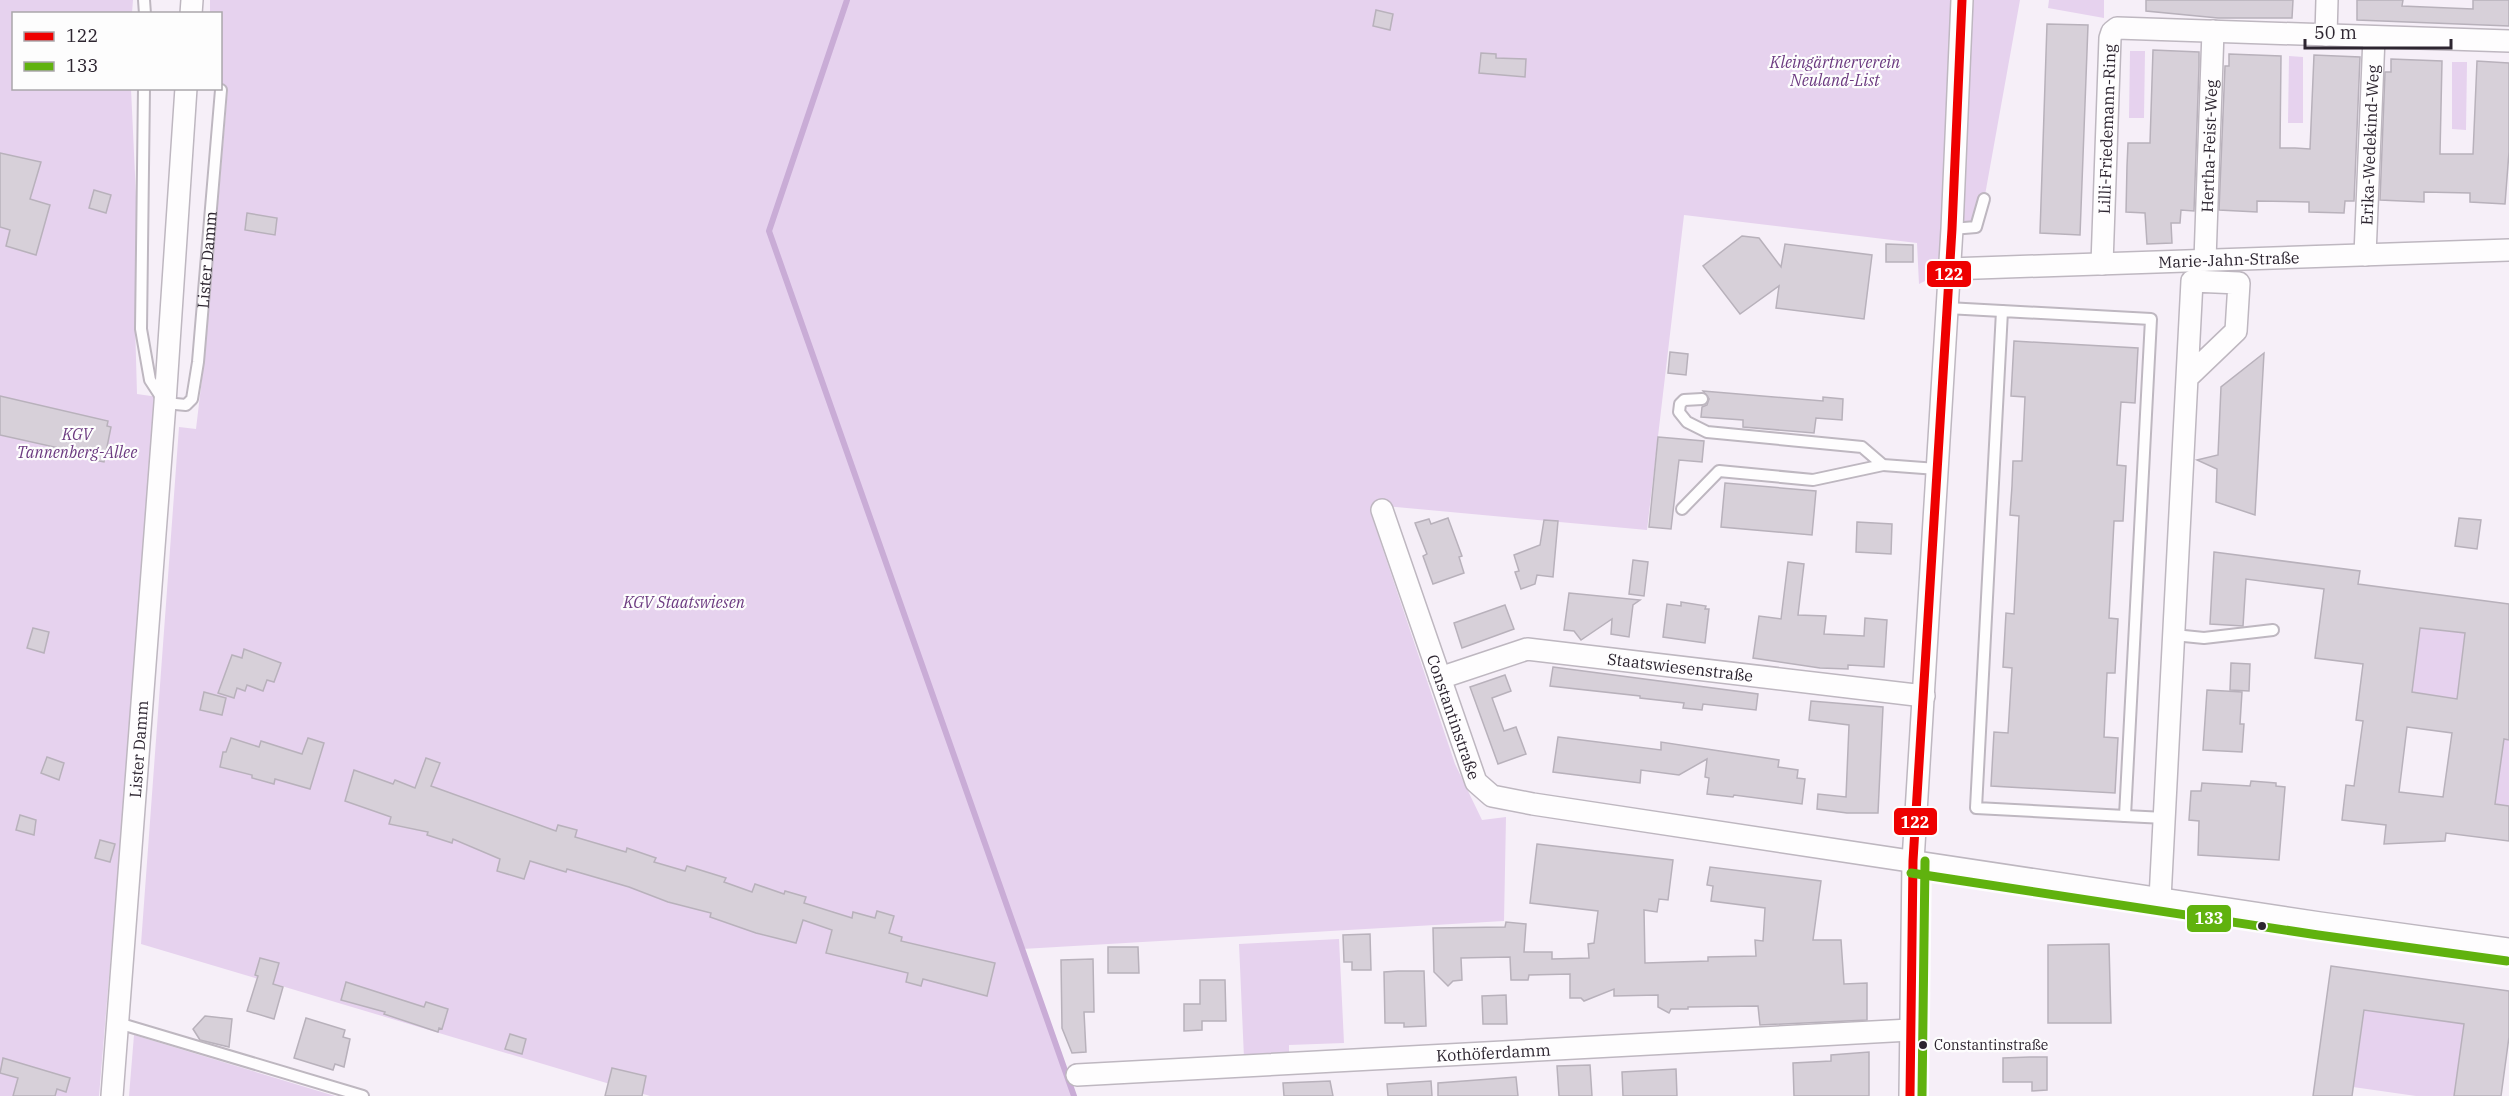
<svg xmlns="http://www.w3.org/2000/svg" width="2509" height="1096" viewBox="0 0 2509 1096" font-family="'IBM Plex Serif',serif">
<rect width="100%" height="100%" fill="#f6eff8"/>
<g fill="#e6d2ee">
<path d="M0 0H133L132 13 14 14V88L131 89 138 239 135 322 137 394 158 397 99 1096H0Z"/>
<path d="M210 0H2020L1985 195 1976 227 1952 230 1949 269 1919 284 1917 243 1684 215 1647 530 1385 506 1370 511 1455 764 1482 820 1506 817 1504 921 1022 949 1074 1096H650L141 944 179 427 196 429 205 353 228 88 221 87 220 14 210 13Z"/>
<path d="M2049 0H2104V18L2048 8Z"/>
<path d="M2130 51H2145L2144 118H2129Z"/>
<path d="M2289 56 2303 57V123H2288Z"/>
<path d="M2452 62H2467L2466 130 2452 129Z"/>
<path d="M2420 628 2465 633 2457 699 2412 692Z"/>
<path d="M2504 739 2509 740V806L2495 804Z"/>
<path d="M1339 939 1344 1043 1289 1045V1056L1244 1058 1239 944Z"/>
<path d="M2364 1010 2464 1024 2454 1096H2416L2353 1087Z"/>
<path d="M134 1035 335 1096H129Z"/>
</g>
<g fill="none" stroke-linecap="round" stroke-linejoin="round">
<path stroke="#c9acd6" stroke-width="6" d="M847 0 769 231 1074 1096"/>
</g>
<g fill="#d7d0d9" stroke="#b8b1bb" stroke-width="1.5" fill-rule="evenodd">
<path d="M2146 0H2293L2292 18H2218L2146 11Z"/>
<path d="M2357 0H2403L2402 6 2473 9V0H2509V26L2357 20Z"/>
<path d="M1376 10 1393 14 1390 30 1373 26Z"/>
<path d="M2047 24 2088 25 2080 235 2040 233Z"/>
<path d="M2153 50 2199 52V66L2194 211 2181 210 2180 223H2171L2172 243 2147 244 2145 213 2126 212 2127 166 2128 143H2150Z"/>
<path d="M1481 53 1496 54V58L1526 59 1525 77 1479 73Z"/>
<path d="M2229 54 2281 56 2280 148H2295L2310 149 2314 55 2360 57 2354 201H2345L2344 213 2309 212V202L2257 201V212L2219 210 2225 66H2229Z"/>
<path d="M2391 59 2442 61 2440 154H2473L2477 61 2509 63V152L2505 204 2470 202V193L2424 192V202L2380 200 2385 72H2391Z"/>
<path d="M0 153 41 162 30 199 50 205 36 255 6 246 10 230 0 227Z"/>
<path d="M94 190 111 195 106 213 89 208Z"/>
<path d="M247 213 277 218 275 235 245 230Z"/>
<path d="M1742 236 1759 238 1781 267 1785 244 1872 255 1864 319 1776 308 1779 286 1740 314 1703 266Z"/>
<path d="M1886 244 1913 245V262H1886Z"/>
<path d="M2014 341 2138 348 2135 403 2121 402 2117 465 2126 466 2123 521H2114L2109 618 2118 619 2116 654 2115 673H2107L2104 737 2118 738 2115 793 1991 786 1994 732 2008 733 2012 668 2003 667 2006 613 2014 614 2019 516 2010 515 2012 486 2013 461H2022L2025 397 2011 396Z"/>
<path d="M1670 352 1688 354 1686 375 1668 373Z"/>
<path d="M2264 353 2255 515 2216 502 2217 469 2197 460 2218 455 2221 387Z"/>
<path d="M1703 391 1823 401V397L1843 399 1842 420 1816 418 1814 433 1743 427V420L1701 417 1702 407 1707 405 1709 399Z"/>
<path d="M0 396 108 421 107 426 111 427 104 462 76 457 77 452 0 435Z"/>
<path d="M1658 437 1704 441 1702 462 1679 460 1671 529 1649 527Z"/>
<path d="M1725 483 1816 491 1812 535 1721 527Z"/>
<path d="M1448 518 1462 556 1459 557 1464 573 1433 584 1423 556 1427 554 1415 523 1429 519 1431 524Z"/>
<path d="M2459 518 2481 520 2477 549 2455 546Z"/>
<path d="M1544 520 1558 521 1553 577 1537 575 1535 584 1521 589 1515 572 1519 571 1514 555 1540 545Z"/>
<path d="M1857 522 1892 524 1891 554 1856 552Z"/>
<path d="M2214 552 2360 571 2358 584 2509 604V740L2504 739 2495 804 2509 806V841L2446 833 2445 841 2384 844 2386 825 2342 820 2346 785 2354 786 2363 721 2356 720 2363 664 2315 658 2324 589 2246 579 2243 626 2210 624ZM2420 628 2465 633 2457 699 2412 692ZM2407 727 2452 733 2443 797 2399 792Z"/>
<path d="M1633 560 1648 562 1644 596 1629 594Z"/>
<path d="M1788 562 1804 564 1798 615 1826 616 1824 634 1864 636 1865 618 1887 620 1884 667 1848 665V669L1820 668 1753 658 1759 616 1781 619Z"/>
<path d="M1569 593 1640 600 1633 605 1629 637 1611 634 1612 619 1581 640 1574 631 1564 630Z"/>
<path d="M1681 602 1706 606 1705 609H1709L1705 643 1663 637 1667 604 1681 606Z"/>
<path d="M1505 605 1514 629 1462 648 1454 623Z"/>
<path d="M33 628 49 632 44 653 27 648Z"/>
<path d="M244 649 281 663 274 682 267 680 263 691 247 685 245 691 237 688 234 698 218 693 232 655 242 658Z"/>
<path d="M2231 663 2250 664 2249 691 2230 690Z"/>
<path d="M1553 667 1758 694 1756 710 1703 704 1702 710 1683 708 1684 703 1640 698V696L1550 686Z"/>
<path d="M1505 675 1511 691 1492 698 1504 731 1516 727 1526 754 1498 764 1470 687Z"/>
<path d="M2207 690 2242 692 2240 724H2244L2242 752 2203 750Z"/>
<path d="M204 692 226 698 222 715 200 710Z"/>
<path d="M1811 701 1883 707 1878 813H1847L1817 809 1818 794 1846 797 1849 725 1809 720Z"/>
<path d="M1558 737 1661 750V742L1779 760 1778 767 1798 770 1797 778 1805 779 1802 804 1734 795 1733 797 1707 794 1709 778 1705 777 1707 759 1679 775 1641 770 1640 783 1553 772Z"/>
<path d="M231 738 259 747 261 741 302 754 308 738 324 743 310 789 275 779 274 784 252 778V775L220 767 223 752H226Z"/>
<path d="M47 757 64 763 59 780 41 773Z"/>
<path d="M426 758 440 763 431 786 556 831 558 825 577 830 575 837 626 852 627 848 656 858 654 862 685 871 687 866 726 878 724 882 752 892 755 884 784 894 785 891 806 897 804 903 852 918 853 912 875 918 877 911 894 916 889 933 902 937 901 941 995 963 987 996 923 979 921 986 906 982 908 973 826 953 832 930 803 920 796 943 756 933 710 917 711 913 668 902 629 887 567 869 566 872 530 861 524 879 497 871 500 859 453 839 452 843 427 835 428 832 389 824 391 817 345 801 354 770 393 784 395 780 415 788Z"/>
<path d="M2251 781 2276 783V786L2285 787 2279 860 2198 855 2199 821 2189 820 2191 791H2201L2202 783 2250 786Z"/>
<path d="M20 815 36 820 34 835 16 830Z"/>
<path d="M100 840 115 844 110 862 95 858Z"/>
<path d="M1537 844 1673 860 1668 900 1659 899 1657 912 1644 910 1645 963 1708 961V957L1756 956 1755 940 1763 941 1765 908 1711 901 1713 886 1707 885 1710 867 1821 881 1813 940H1841L1844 984 1867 983V1020L1760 1025 1758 1006 1688 1007V1009H1671L1669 1013 1658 1007V995L1614 996V989L1584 1001 1581 998H1570V974L1529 975 1528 980H1511L1510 957 1461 958 1462 980 1453 981 1448 986 1434 972 1433 928 1505 927 1506 922 1526 924 1524 952H1552V959L1589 958 1588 944 1594 943 1598 911 1530 903Z"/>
<path d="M1370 934 1371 970H1352V962H1344L1343 935Z"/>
<path d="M2109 944 2111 1023H2048V945Z"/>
<path d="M1108 947H1138L1139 973H1108Z"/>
<path d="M260 958 279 963 273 984 283 987 274 1019 247 1011 258 976 255 975Z"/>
<path d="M1093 959 1094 1012H1084L1086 1052 1072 1053 1062 1028 1061 960Z"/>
<path d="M2331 966 2509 991V1037L2501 1096H2454L2464 1024 2364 1010 2352 1096H2313Z"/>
<path d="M1398 971H1424L1426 1026 1404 1027V1023H1385L1384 972Z"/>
<path d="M1200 980H1225L1226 1021H1202V1030L1184 1031V1004H1200Z"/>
<path d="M346 982 424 1007 426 1002 448 1009 442 1029 439 1028 438 1032 384 1014 385 1012 341 1000Z"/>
<path d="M1506 995 1507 1024H1483L1482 996Z"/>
<path d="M205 1016 232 1019 229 1047 200 1040 193 1029Z"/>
<path d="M306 1018 345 1030 343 1037 350 1039 344 1067 335 1064 333 1070 294 1058Z"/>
<path d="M510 1034 526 1039 522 1054 505 1049Z"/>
<path d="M1869 1052V1096H1794L1793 1063 1831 1061V1055Z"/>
<path d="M2030 1057H2047V1090L2032 1091V1082H2003V1058Z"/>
<path d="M3 1058 70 1078 66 1092 57 1089 55 1096H13L18 1078 0 1073Z"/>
<path d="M1590 1065 1592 1096H1559L1557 1066Z"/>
<path d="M612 1068 646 1076 642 1096H605Z"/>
<path d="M1676 1069 1677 1096H1623L1622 1072Z"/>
<path d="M1516 1077 1518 1096H1438V1083Z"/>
<path d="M1330 1081 1333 1096H1284L1283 1083Z"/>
<path d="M1431 1081 1432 1096H1388L1387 1084Z"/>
</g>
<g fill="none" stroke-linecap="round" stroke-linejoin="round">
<defs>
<g id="lane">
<path d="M144 0 145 14"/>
<path id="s1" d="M144 88 141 329 150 380 165 403 186 405 192 399 198 362 221 90"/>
<path d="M1952 229 1976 227 1984 199"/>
<path d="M1947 308 2002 311"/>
<path d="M2002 311 2151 319 2125 816 1976 808Z"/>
<path d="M1702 399 1684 400 1680 404 1679 412 1687 422 1707 432 1862 447 1883 465 1937 469"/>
<path d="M1682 509 1719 471 1813 480 1883 465"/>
<path d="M2174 635 2204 638 2273 630"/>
<path d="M2125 816 2165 818"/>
<path d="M118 1023 363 1096"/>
</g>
<g id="street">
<path d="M191 14 192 0"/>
<path d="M2326 35 2327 0"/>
<path id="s2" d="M2365 255 2374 37"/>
<path id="s3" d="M2205 260 2213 31"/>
<path id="s4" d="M2102 264 2110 38 2112 32 2117 28 2509 41"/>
<path id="s5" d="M1949 269 2509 250"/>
<path id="s6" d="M1382 510 1476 782 1492 796 1533 804 2320 923 2509 949"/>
<path id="s7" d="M1440 678 1527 649 1924 696"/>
<path d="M2160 899 2192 281 2239 283 2236 331 2188 377"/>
<path id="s8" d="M1077 1075 1910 1030"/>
<path id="s9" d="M112 1096 165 403 186 88"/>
<path d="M1910 1096 1913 861 1952 229 1962 0"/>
</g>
</defs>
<use href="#lane" stroke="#beb7c0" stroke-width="14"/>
<use href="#street" stroke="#beb7c0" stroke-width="24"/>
<use href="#lane" stroke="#fefdfe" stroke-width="10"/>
<use href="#street" stroke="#fefdfe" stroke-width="21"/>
<defs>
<path id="bus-1" d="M1910 1096 1913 861 1952 229 1962 0"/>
<g id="bus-2">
<path d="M1911 873 2318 935 2507 961"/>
<path d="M1922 1096 1925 861"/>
</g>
</defs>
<use href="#bus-1" stroke="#fdfdfd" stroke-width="14"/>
<use href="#bus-2" stroke="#fdfdfd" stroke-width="14"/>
<use href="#bus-1" stroke="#e00" stroke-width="9"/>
<use href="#bus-2" stroke="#60b20e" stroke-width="9"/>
</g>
<g fill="#2d2530" stroke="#fdfdfd" stroke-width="2">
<circle cx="2262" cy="926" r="5"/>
<circle cx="1923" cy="1045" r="5"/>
</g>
<g text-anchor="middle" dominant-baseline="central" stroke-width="4.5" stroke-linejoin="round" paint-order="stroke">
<g font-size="14" fill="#2d2530" stroke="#fdfdfd" text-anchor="start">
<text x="1934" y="1045">Constantinstraße</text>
</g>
<g font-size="16" font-style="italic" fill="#6c3a80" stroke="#fdfdfd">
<text x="1835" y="62">Kleingärtnerverein<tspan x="1835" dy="18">Neuland-List</tspan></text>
<text x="77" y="434">KGV<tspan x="77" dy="18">Tannenberg-Allee</tspan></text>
<text x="684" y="602">KGV Staatswiesen</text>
</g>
<g font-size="16" fill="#2d2530" stroke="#fdfdfd">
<text stroke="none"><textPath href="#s4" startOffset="135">Lilli-Friedemann-Ring</textPath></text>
<text stroke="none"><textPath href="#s3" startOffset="114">Hertha-Feist-Weg</textPath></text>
<text stroke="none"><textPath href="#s2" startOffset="110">Erika-Wedekind-Weg</textPath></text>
<text stroke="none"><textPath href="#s5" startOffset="280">Marie-Jahn-Straße</textPath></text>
<text stroke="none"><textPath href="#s1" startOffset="490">Lister Damm</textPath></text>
<text stroke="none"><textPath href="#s7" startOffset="246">Staatswiesenstraße</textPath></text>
<text stroke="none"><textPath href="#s6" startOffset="219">Constantinstraße</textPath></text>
<text stroke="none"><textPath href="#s9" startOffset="348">Lister Damm</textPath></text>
<text stroke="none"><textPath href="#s8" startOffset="417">Kothöferdamm</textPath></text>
</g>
</g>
<g stroke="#fdfdfd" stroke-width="2">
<rect x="1926" y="260" width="46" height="28" rx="6" fill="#e00"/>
<rect x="1893" y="807" width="45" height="29" rx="6" fill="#e00"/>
<rect x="2186" y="904" width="46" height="29" rx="6" fill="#60b20e"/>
</g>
<g font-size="16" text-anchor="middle" font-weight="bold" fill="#fff">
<text x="1949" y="280">122</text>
<text x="1915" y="828">122</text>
<text x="2209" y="924">133</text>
</g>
<rect x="12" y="12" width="210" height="78" fill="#fdfdfd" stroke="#aaa7ab" stroke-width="1.5"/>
<rect x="24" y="32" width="30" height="9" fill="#ee0000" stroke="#aaa7ab" stroke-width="1.5"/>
<text x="66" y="42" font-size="18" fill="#2d2530">122</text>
<rect x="24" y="62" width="30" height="9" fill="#60b20e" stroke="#aaa7ab" stroke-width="1.5"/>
<text x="66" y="72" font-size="18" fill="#2d2530">133</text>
<path d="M2305 39v9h146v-9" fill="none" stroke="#2d2530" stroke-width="3"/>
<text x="2314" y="39" font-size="18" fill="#2d2530" stroke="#fdfdfd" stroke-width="4.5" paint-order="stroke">50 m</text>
</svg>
